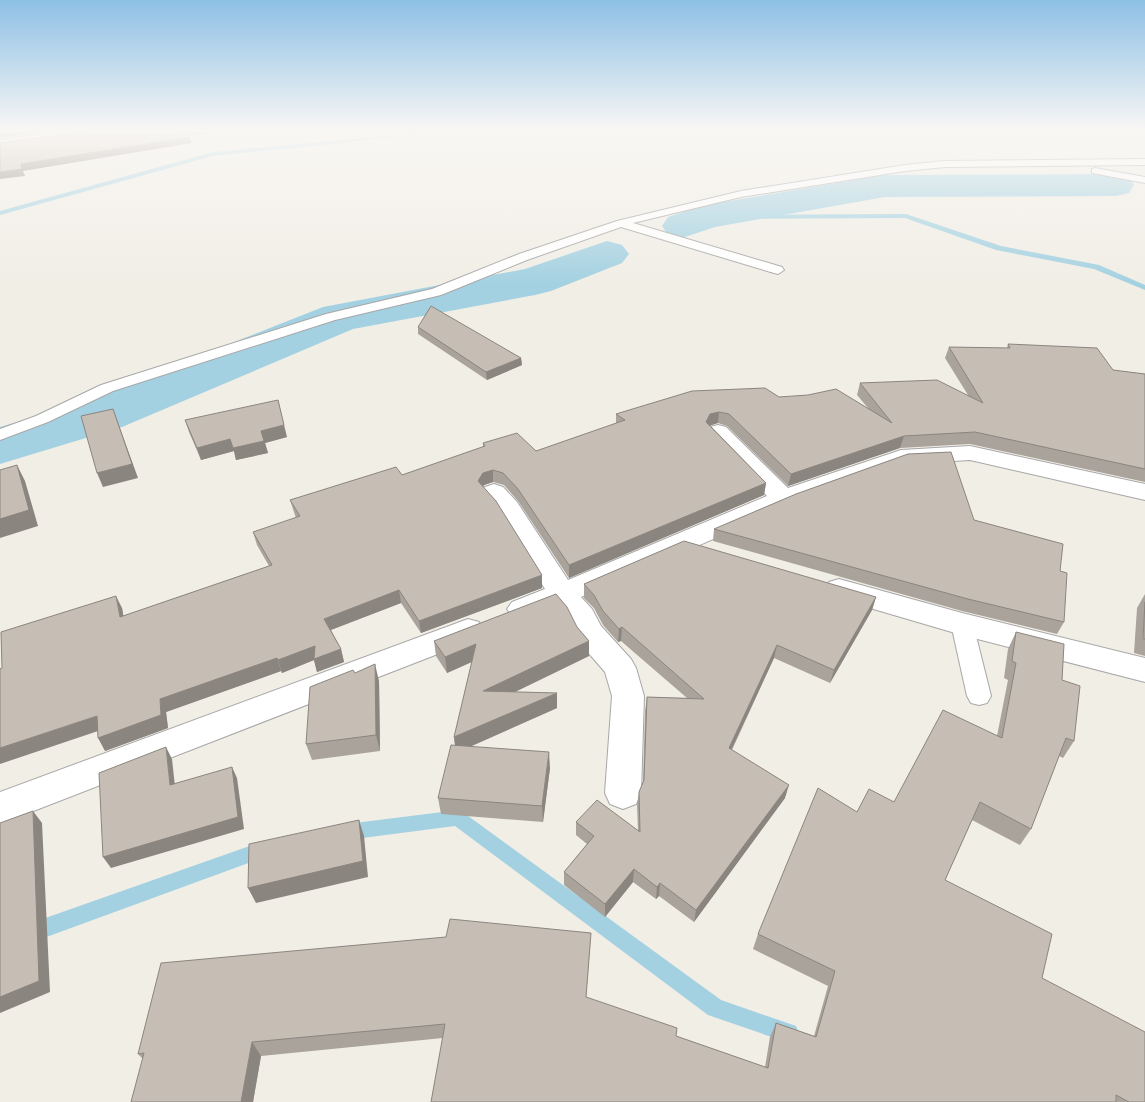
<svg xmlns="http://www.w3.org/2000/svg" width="1145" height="1102" viewBox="0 0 1145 1102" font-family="Ubuntu,sans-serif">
<rect width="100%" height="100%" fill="#f1eee6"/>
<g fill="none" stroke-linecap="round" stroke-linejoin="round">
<g fill="#a4d1e1" fill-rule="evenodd">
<path d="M449 130H470L213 156 0 215V211L213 152Z"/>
<path d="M906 214 1001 246 1099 265 1145 285V290L1094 269 996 250 905 218 705 219 702 217 705 215Z"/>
<path d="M458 810 464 813 721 1000 796 1026 799 1033 796 1040 789 1043 708 1015 455 826 347 840 341 837 338 832 341 827 347 824Z"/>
<path d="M264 841 270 843 273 849 270 855 0 954V934Z"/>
</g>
<g fill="#a4d1e1" fill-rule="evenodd">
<path d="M1116 174 1129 177 1134 185 1129 193 1116 196 885 197 715 227 682 238 668 235 662 226 668 217 705 205 885 175Z"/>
<path d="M607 241 622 245 629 254 622 263 551 291 535 295 353 329 122 427 0 464V427L80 403 323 307 525 269Z"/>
</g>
<defs>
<g id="lane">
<path d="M1145 159V165L945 167 905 171 741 197 633 223 782 267 784 270 778 274 774 273 621 227 527 260 441 295 335 320 113 391 48 422 0 440V429L36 416 101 385 326 314 432 289 519 254 617 221 741 191 905 165 945 161Z"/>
<path d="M1095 168 1145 177V183L1092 173V169Z"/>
<path d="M962 616 970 618 973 624 991 696 987 703 979 705 971 703 967 696 951 624 954 618Z"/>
</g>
<g id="street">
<path d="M72 130H104L98 134 0 148V140Z"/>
<path d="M718 425 726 427 788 488 901 450 970 446 1145 484V500L970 460 904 464 793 504 581 597 592 609 601 626 631 659 636 668 644 696 641 793 636 804 623 809 610 804 605 793 612 696 605 672 578 641 569 622 557 607 522 619 512 616 507 609 512 602 545 589 498 512 481 492 485 487 494 484 503 487 517 502 568 580 767 496 706 432 710 427Z"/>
<path d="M839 579 962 613 1145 658V682L962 635 829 596 825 589 829 582Z"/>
<path d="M468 619 479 622 483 630 479 638 0 824V792Z"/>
</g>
</defs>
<use href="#lane" stroke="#a7a7a7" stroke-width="2"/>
<use href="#street" stroke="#a7a7a7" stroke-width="2"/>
<use href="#lane" fill="#fff" fill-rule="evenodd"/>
<use href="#street" fill="#fff" fill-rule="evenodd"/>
</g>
<g fill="#aaa39c">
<path d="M418 327 521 358 522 365 487 380 418 334Z"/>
<path d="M1008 344 1113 370 1145 374V482L970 444 900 448 788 486 727 426 718 423 710 425 766 483 764 495 569 578 518 501 504 485 493 482 484 485 483 487 542 588 421 633 401 603 331 630 341 649 344 662 317 672 314 660 282 673 281 671 166 712 168 728 105 751 122 608 123 616 269 566 257 545 253 532 296 518 290 500 402 475 483 447V443L536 451 616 424V414L779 397 868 408 857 395 860 383 968 395 945 358 949 347 1007 348Z"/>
<path d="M185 420 287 437 265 443 268 453 236 460 234 451 201 460 189 432Z"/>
<path d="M974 520 1060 571 1064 622 1057 634 962 611 713 541 714 529Z"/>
<path d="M584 584 876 597 872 610 830 683 774 658 732 750 785 798 694 922 659 896 656 899 633 882 605 917 564 885V872L587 844 576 835V822L638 831 637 805 639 792 643 782 645 711 647 697 687 698 621 641 618 642 603 625 594 608 584 598Z"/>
<path d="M1145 594V656L1134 653 1137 608Z"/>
<path d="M577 627 589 641V656L515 692 557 693V708L471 746 550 768 543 822 441 814 438 798 455 745 454 737 472 662 447 673 436 656 434 641Z"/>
<path d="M1016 632 1062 680 1074 741 1063 758 1059 756 1031 829 1020 845 972 820 945 880 1042 978 1145 1102H431L443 1038 261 1056 253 1102H131L143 1059 138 1054 590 948 586 997 676 1036 765 1067 770 1037 776 1023 814 1036 828 986 753 949 758 934 857 812 894 802 997 736 1008 680 1004 678 1008 649Z"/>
<path d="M355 673 379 681 380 751 312 760 306 744Z"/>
</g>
<g fill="#8b857f">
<path d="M11 130H58L0 138V132Z"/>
<path d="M188 130H224L184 137 183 131Z"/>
<path d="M190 137 192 143 23 171 25 176 0 179V172L21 164Z"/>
<path d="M521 358 522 365 487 380 486 372Z"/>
<path d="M278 400 287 437 265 443 268 453 236 460 234 451 201 460 197 448 261 431Z"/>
<path d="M113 409 138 478 103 487 97 473Z"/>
<path d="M719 412 718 423 709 426 706 422 710 414Z"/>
<path d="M904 436 900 448 788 486 791 474Z"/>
<path d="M17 465 25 481 38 526 0 538V519Z"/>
<path d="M493 470V482L484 485 480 493 478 481 483 473Z"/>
<path d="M766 483 764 495 569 578V565Z"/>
<path d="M542 575V588L421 633 419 621Z"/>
<path d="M399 590 401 603 328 631 324 619Z"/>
<path d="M116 596 122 608 126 630 120 617Z"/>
<path d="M876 597 872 610 830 683 834 670Z"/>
<path d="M622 627 621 641 618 642 619 629Z"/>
<path d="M589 641V656L484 707 483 691Z"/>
<path d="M476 644 478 659 447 673 445 657Z"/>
<path d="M777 645 774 658 726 761 729 748Z"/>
<path d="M315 646 341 649 344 662 317 672 314 660 282 673 278 660Z"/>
<path d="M277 658 281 671 166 712 168 728 105 751 98 738 160 699Z"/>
<path d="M375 664 379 681 380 751 376 735Z"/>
<path d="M557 693V708L456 753 454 737Z"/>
<path d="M97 716 104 729 0 764V748Z"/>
<path d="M166 747 172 759 176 796 170 785Z"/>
<path d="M549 752 550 768 543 822 542 806Z"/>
<path d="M232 767 237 778 244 829 111 868 103 857Z"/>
<path d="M789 785 785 798 694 922 696 910Z"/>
<path d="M33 811 42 823 50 992 0 1013V997Z"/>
<path d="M359 820 364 836 368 877 256 903 248 888Z"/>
<path d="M634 869 633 882 605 917V904Z"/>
<path d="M660 883 659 896 656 899 657 887Z"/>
<path d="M252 1042 261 1056 253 1102H241Z"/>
</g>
<g fill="#c6beb5" stroke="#8b857f">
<path d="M0 130H11L0 132Z"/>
<path d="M94 130H188L183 131 190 137 21 164 22 169 0 172V143Z"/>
<path d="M431 306 521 358 486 372 418 327Z"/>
<path d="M1008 344 1097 348 1113 370 1145 374V469L975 432 904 436 791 474 729 414 719 412 710 414 706 422 766 483 569 565 518 489 503 473 493 470 483 473 478 481 496 501 542 575 419 621 399 590 324 619 341 649 314 659 315 646 278 660 277 658 160 699 161 715 98 738 97 716 0 748V669L2 668 1 632 116 596 120 617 272 565 253 532 300 516 290 500 396 467 402 475 485 446 483 443 517 433 536 451 625 420 616 414 692 391 765 388 779 397 808 395 836 389 892 423 860 383 937 380 983 403 949 347 1010 348Z"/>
<path d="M278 400 284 425 261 431 264 441 233 448 230 439 197 448 185 420Z"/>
<path d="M113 409 132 464 97 473 81 416Z"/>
<path d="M951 452 974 520 1063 544 1060 571 1067 573 1064 622 968 599 714 529 796 494 908 454Z"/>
<path d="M17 465 29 510 0 519V470Z"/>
<path d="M684 541 876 597 834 670 777 645 729 748 789 785 696 910 660 883 657 887 634 869 605 904 564 872 594 836 576 822 597 800 640 832 639 792 644 780 647 697 704 699 622 627 619 629 603 611 594 595 584 584Z"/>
<path d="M556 594 567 607 577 627 589 641 483 691 557 693 454 737 476 644 445 657 434 641Z"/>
<path d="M1145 602V639H1143Z"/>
<path d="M1016 632 1064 644 1062 680 1080 686 1074 741 1066 738 1031 829 980 802 945 880 1052 934 1042 978 1145 1032V1102H1129L1116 1095V1102H431L445 1024 252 1042 241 1102H131L144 1053 138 1054 161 963 446 937 450 919 591 933 586 997 677 1028 676 1036 768 1068 776 1023 816 1037 835 971 758 934 818 788 857 812 869 789 894 802 943 710 1002 738 1016 663 1012 661Z"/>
<path d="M375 664 376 735 306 744 310 687 353 670 355 673Z"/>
<path d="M451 745 549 752 542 806 438 798Z"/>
<path d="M166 747 170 785 232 767 238 817 103 857 99 773Z"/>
<path d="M33 811 39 981 0 997V823Z"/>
<path d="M359 820 363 861 248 888 249 844Z"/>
</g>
<linearGradient id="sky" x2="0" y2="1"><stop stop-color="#8dc0e5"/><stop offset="0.46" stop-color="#f9f7f4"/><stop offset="1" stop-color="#f9f7f4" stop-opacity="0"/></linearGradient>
<rect width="1145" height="284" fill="url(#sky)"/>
</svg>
